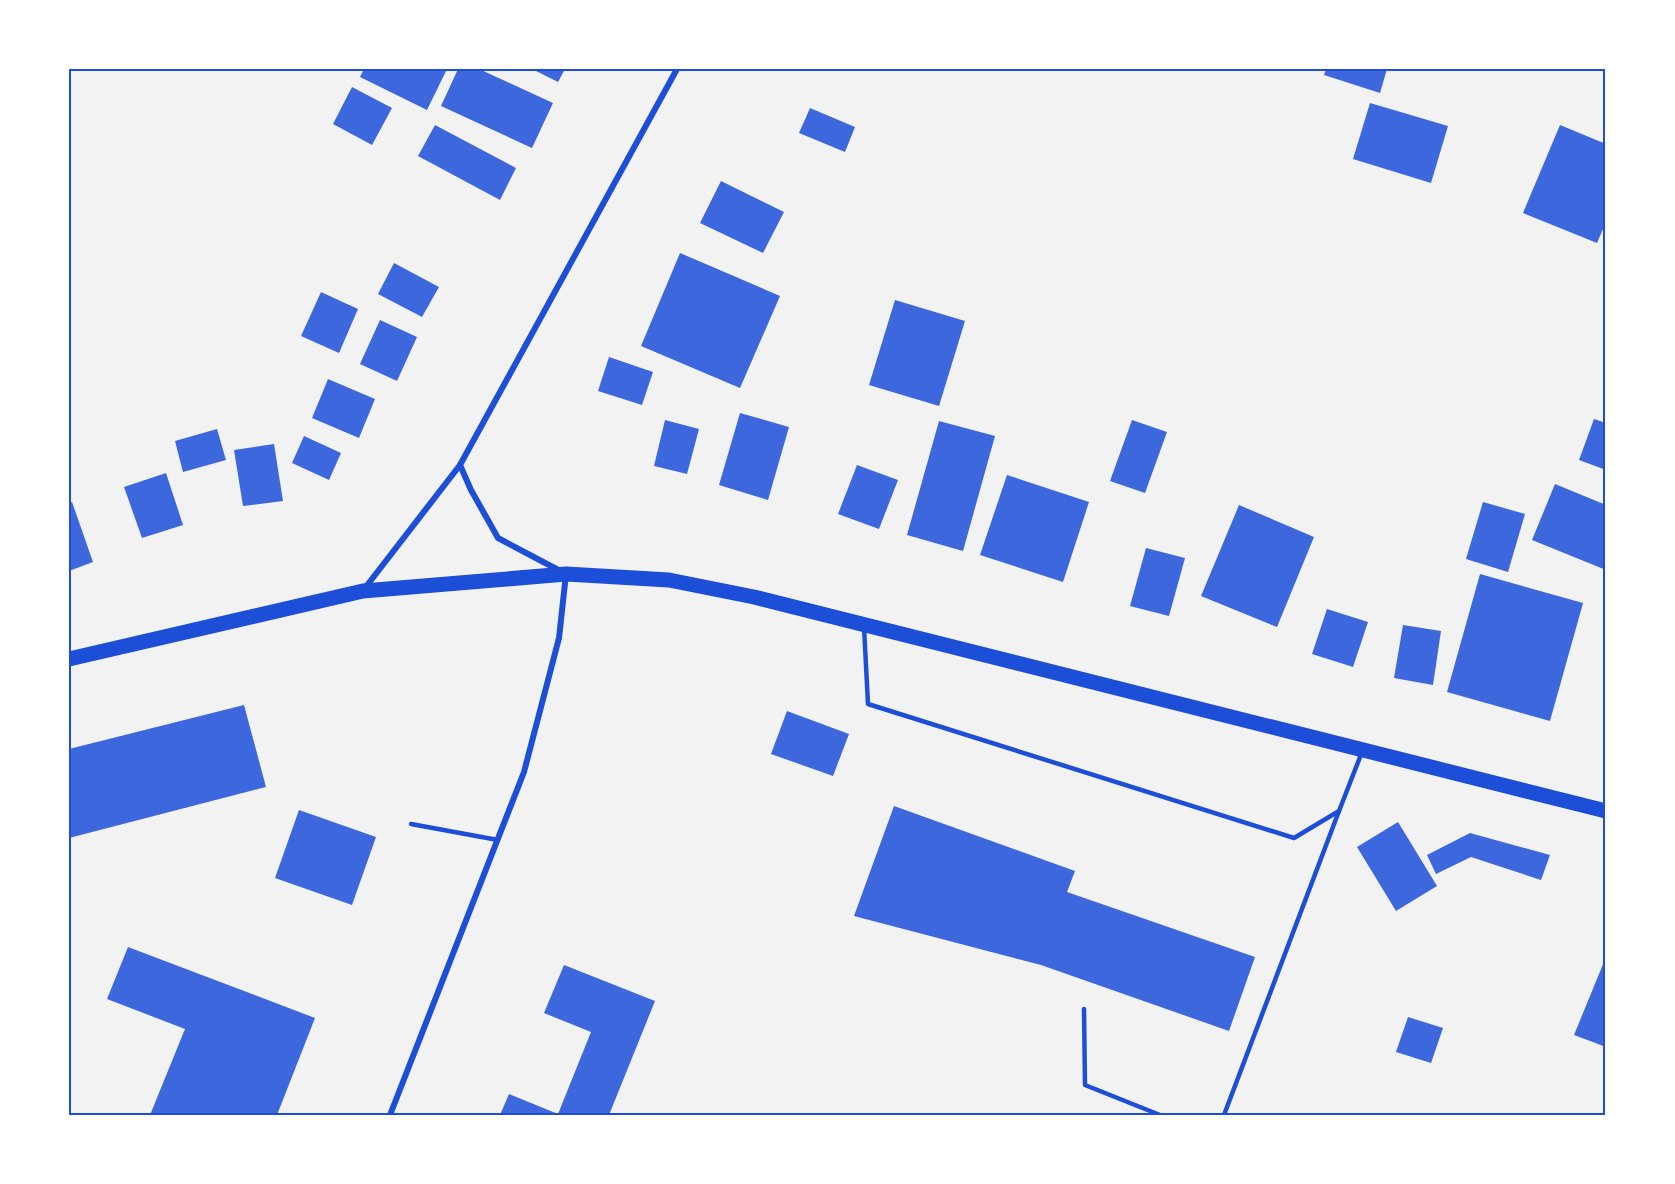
<svg xmlns="http://www.w3.org/2000/svg" width="1675" height="1184" viewBox="0 0 1675 1184" font-family="'Sofia Sans Condensed',sans-serif">
<rect width="100%" height="100%" fill="#f2f2f2"/>
<g fill="#3d67dc">
<path d="M364 69H447L427 110 360 77Z"/>
<path d="M458 69H479L553 103 532 148 441 106Z"/>
<path d="M532 69H565L558 82Z"/>
<path d="M1326 69H1387L1380 93 1324 75Z"/>
<path d="M352 87 392 108 372 145 333 124Z"/>
<path d="M1370 103 1448 126 1431 183 1353 159Z"/>
<path d="M810 108 855 127 845 152 799 133Z"/>
<path d="M435 125 516 168 500 200 418 156Z"/>
<path d="M1560 125 1606 144V222L1597 243 1523 213Z"/>
<path d="M721 181 784 212 763 253 700 223Z"/>
<path d="M680 253 780 296 740 388 641 346Z"/>
<path d="M394 263 439 287 422 317 378 294Z"/>
<path d="M321 292 358 309 339 353 301 336Z"/>
<path d="M895 300 965 321 939 406 869 385Z"/>
<path d="M380 320 417 337 397 381 360 364Z"/>
<path d="M609 357 653 372 642 405 598 391Z"/>
<path d="M328 379 375 399 359 438 312 418Z"/>
<path d="M740 413 789 427 768 500 719 485Z"/>
<path d="M1594 419 1606 423V470L1579 460Z"/>
<path d="M665 420 699 429 687 474 654 466Z"/>
<path d="M1132 420 1167 432 1145 493 1110 481Z"/>
<path d="M939 421 995 436 963 551 907 535Z"/>
<path d="M217 429 226 460 183 472 175 441Z"/>
<path d="M304 436 341 453 329 480 292 463Z"/>
<path d="M274 444 283 501 243 506 234 450Z"/>
<path d="M857 465 898 480 879 529 838 514Z"/>
<path d="M166 473 183 525 142 538 124 487Z"/>
<path d="M1007 475 1089 502 1063 582 980 555Z"/>
<path d="M1555 484 1606 505V570L1532 540Z"/>
<path d="M72 502 93 562 69 571V503Z"/>
<path d="M1483 502 1525 514 1508 572 1466 559Z"/>
<path d="M1239 505 1314 537 1277 627 1201 596Z"/>
<path d="M1146 548 1185 558 1169 616 1130 606Z"/>
<path d="M1480 574 1583 603 1550 721 1447 692Z"/>
<path d="M1327 609 1368 622 1353 667 1312 654Z"/>
<path d="M1403 625 1441 631 1433 685 1394 678Z"/>
<path d="M244 705 266 787 69 838V749Z"/>
<path d="M787 711 849 734 833 776 771 754Z"/>
<path d="M894 806 1075 871 1067 892 1255 957 1229 1031 1041 965 854 916Z"/>
<path d="M299 810 376 837 352 905 275 878Z"/>
<path d="M1398 822 1437 886 1396 911 1357 847Z"/>
<path d="M1470 833 1550 855 1541 880 1471 857 1436 874 1427 855Z"/>
<path d="M128 947 315 1018 277 1115H150L185 1029 107 999Z"/>
<path d="M1606 957V1047L1574 1035Z"/>
<path d="M564 965 655 1001 609 1115H500L509 1094 558 1114 591 1032 544 1013Z"/>
<path d="M1408 1017 1443 1028 1431 1063 1396 1052Z"/>
</g>
<g fill="none" stroke-linecap="round" stroke-linejoin="round">
<g stroke="#1d4ed8" stroke-width="4.5">
<path d="M864 627 868 704 1294 838 1339 811 1362 752"/>
<path d="M411 824 498 840"/>
<path d="M1084 1009 1085 1085 1160 1115"/>
<path d="M1224 1115 1339 811"/>
</g>
<g stroke="#1d4ed8" stroke-width="6">
<path d="M365 588 460 465 677 69"/>
<path d="M390 1115 524 772 559 638 566 574 498 538 471 490 460 465"/>
</g>
<path stroke="#1d4ed8" stroke-width="15" d="M69 659 363 591 566 574 669 580 754 597 1606 811"/>
</g>
<rect width="1675" height="1184" fill="none" stroke="#ffffff" stroke-width="141"/>
<rect x="70" y="70" width="1534" height="1044" fill="none" stroke="#1d4ed8" stroke-width="2"/>
</svg>
